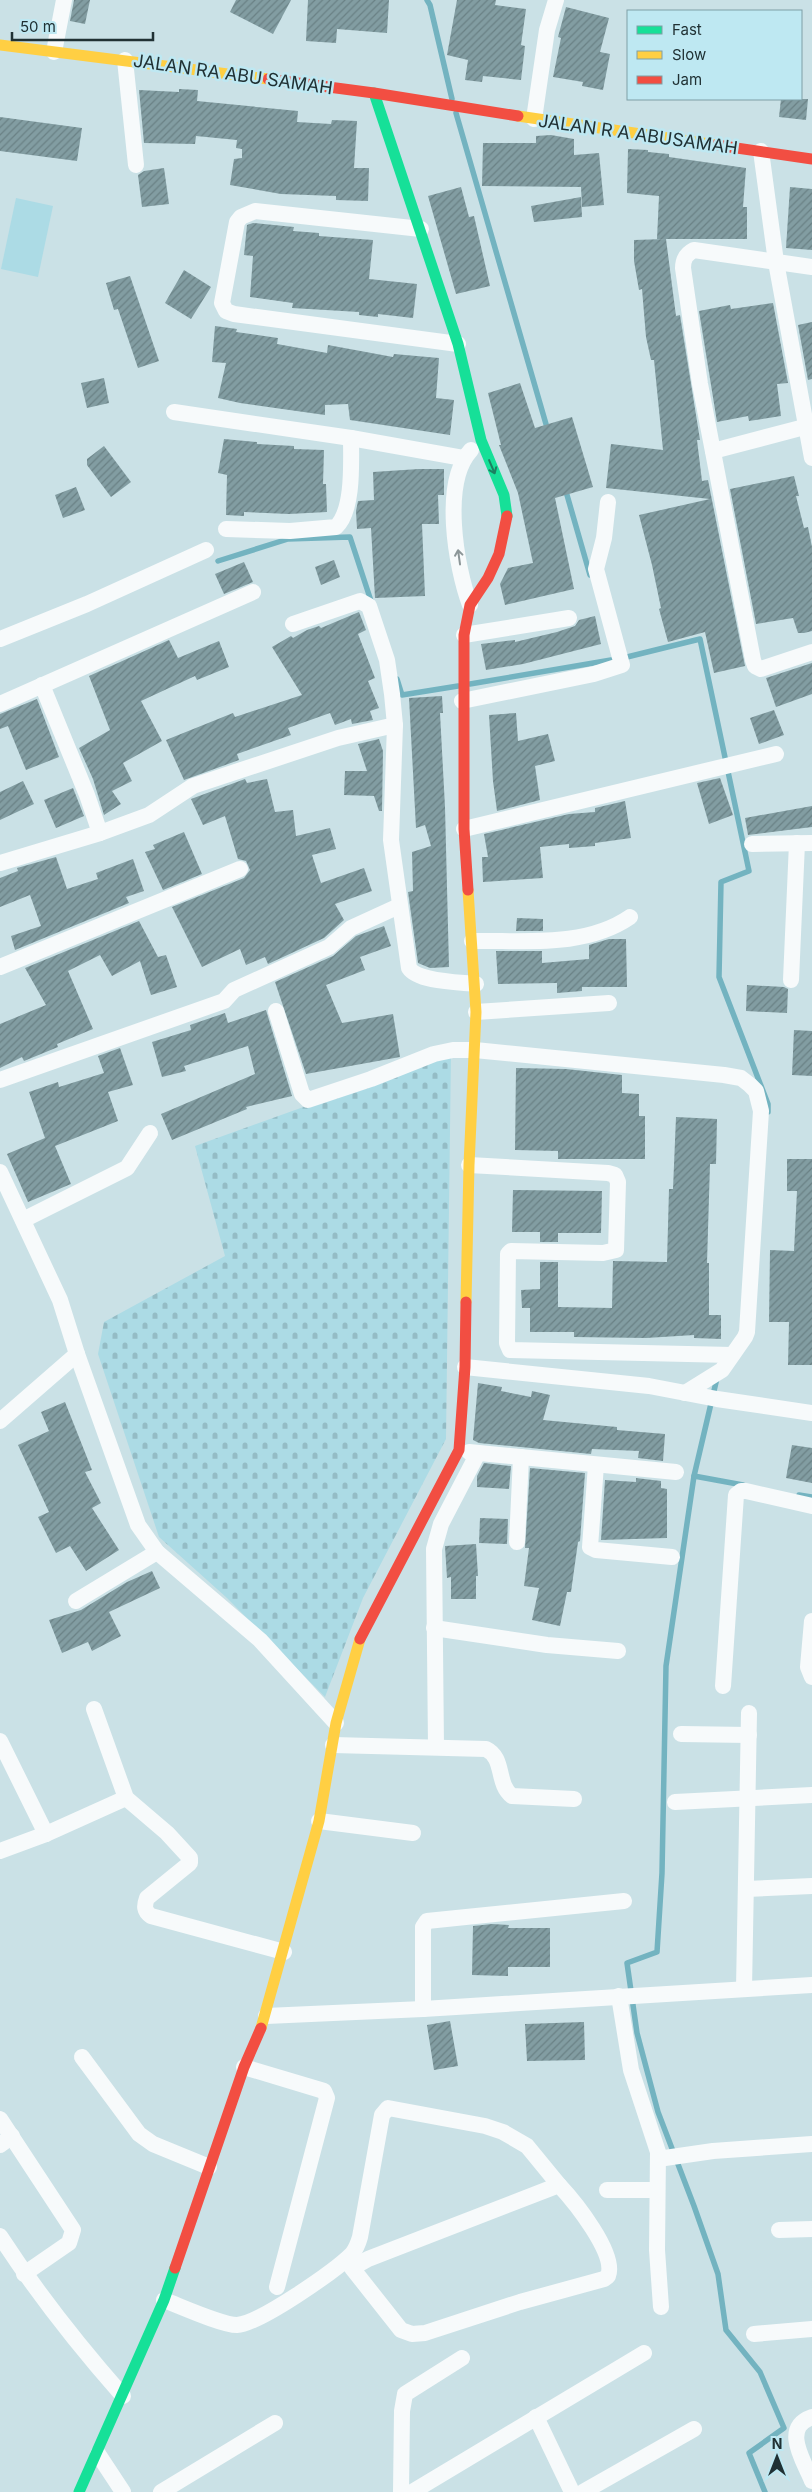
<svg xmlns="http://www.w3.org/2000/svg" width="812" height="2492" viewBox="0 0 812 2492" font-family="Inter,sans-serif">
<defs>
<pattern id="cemetery-stones" width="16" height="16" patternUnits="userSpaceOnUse" patternTransform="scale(1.25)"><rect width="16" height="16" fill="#acdbe5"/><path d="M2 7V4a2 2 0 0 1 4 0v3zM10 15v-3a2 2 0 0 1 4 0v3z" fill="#94bcc5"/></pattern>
<pattern id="building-hatch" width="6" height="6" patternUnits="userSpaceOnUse" patternTransform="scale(1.25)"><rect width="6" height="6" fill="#829da2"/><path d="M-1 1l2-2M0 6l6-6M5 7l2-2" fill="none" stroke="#6a8185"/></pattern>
</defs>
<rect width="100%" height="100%" fill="#cae1e6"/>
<path fill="url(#cemetery-stones)" d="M451 1054 446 1439 363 1598 325 1697 227 1598 159 1537 98 1354 104 1322 225 1256 195 1146Z"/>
<path fill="#acdbe5" d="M16 198 53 206 38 277 1 269Z"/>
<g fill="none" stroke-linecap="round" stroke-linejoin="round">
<g stroke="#73b3c0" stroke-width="5.5">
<path d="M427 0 430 5 452 99"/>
<path d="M456 113 548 431"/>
<path d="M565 488 590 575"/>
<path d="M218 561 288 539 350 537 372 604"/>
<path d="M623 658 700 639 749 871 721 882 719 977 768 1104V1112"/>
<path d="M397 679 402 695 458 686"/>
<path d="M470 684 611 660"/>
<path d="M717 1378 694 1476 666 1666 662 1873 657 1952 627 1963 637 2033 658 2112 694 2206 718 2274 726 2330 760 2372 784 2428 749 2453 765 2492"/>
<path d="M694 1476 743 1485"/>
<path d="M799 1495 812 1497"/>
</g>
</g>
<g fill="url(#building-hatch)">
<path d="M74 0H90L85 24 70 21Z"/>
<path d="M236 0H291L273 34 230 12Z"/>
<path d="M308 0H389L387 33 337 29 336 43 306 41Z"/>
<path d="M457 0H496L495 5 526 9 521 45 525 46 521 80 483 76 482 82 465 80 468 60 447 55Z"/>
<path d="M566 7 609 18 600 52 610 54 603 90 582 86 583 82 553 77 561 38 558 37Z"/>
<path d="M179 89 198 90 197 101 298 111 297 122 331 124 332 120 357 121 354 168H369L368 201 336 200V196L281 194 230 185 234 159 242 158V149L236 148 237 140 196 136 195 144 144 143 139 90 179 92Z"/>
<path d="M781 99H808L806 120 779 117Z"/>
<path d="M0 117 82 128 77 161 0 151Z"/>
<path d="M551 135 574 139V155L599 153 604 205 582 207 581 187 482 186 483 143H536V136Z"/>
<path d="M628 149 648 150V152L669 154V157L746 168 743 207H747V239H657L659 196 627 193Z"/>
<path d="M164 168 169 204 142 207 138 175 144 171Z"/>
<path d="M461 187 469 217 474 216 490 286 456 294 428 196Z"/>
<path d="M790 187 812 189V250L786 248Z"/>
<path d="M581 197 582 217 534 222 531 206Z"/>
<path d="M253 223 294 227 293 231 319 233V236L373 240 369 279 417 284 413 318 378 314V317L359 315V312L292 308 293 303 250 297 253 256 244 255 247 225Z"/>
<path d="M666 239 676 316 680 315 700 440H697L702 481 708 480 745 666 714 673 705 632 668 642 659 609 661 608 652 565 639 515 710 499 606 488 611 444 663 450 654 360H651L646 337 642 289 639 290 634 261V240Z"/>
<path d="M184 270 211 287 191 319 165 303Z"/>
<path d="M130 276 159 361 138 368 118 309 114 310 106 283Z"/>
<path d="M773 303 788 383 777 384 781 416 749 421 748 416 717 422 699 311 730 305 731 309Z"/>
<path d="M812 322V379L808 380 798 325Z"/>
<path d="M215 326 237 329 236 332 278 338 277 344 327 353 328 345 393 357 394 354 439 358 436 398 454 400 450 435 350 420 348 404 325 405V415L240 403 218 398 226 363 212 362Z"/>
<path d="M104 378 109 403 87 408 81 383Z"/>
<path d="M520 383 535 428 572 417 593 487 555 498 574 589 505 605 500 584 508 568 533 563 518 493 499 445H501L488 393Z"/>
<path d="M224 439 257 442V444L294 446V449L324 450 323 484H326L327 512 289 514 244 512V516L226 515 227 475 218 473Z"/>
<path d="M104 446 131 482 111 497 87 465V459Z"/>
<path d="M419 469H444V495H438L439 524H422L425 596 375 598 371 528 357 529 356 511 358 501 374 500 373 472Z"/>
<path d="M794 476 799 496H796L804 528 808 527 812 547V631L804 633H798L793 618 756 624 730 489Z"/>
<path d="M76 487 85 510 63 518 55 495Z"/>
<path d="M334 560 340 577 321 585 315 567Z"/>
<path d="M244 562 253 582 224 594 215 574Z"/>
<path d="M359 612 366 630 358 634 375 678 368 681 379 708 370 711 373 720 352 724 351 719 335 725 330 713 288 728 291 735 237 754 239 760 184 780 166 740 233 713 235 717 302 695 272 647 291 636 293 638 307 630 319 626 321 628Z"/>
<path d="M595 616 601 644 523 664 486 670 481 644 515 640V642L557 632 575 626 579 620Z"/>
<path d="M169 640 178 658 219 641 229 667 197 680 195 676 141 701 162 741 123 763 132 781 112 791 121 804 104 815 93 779 79 748 110 730 89 676Z"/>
<path d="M812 663V694L776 707 766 678Z"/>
<path d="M442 696 443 713H440L445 807 449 967 430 968 418 963 408 892 413 891 412 852 431 846 425 825 416 828 409 698Z"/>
<path d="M37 699 59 757 26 770 8 726 0 729V714Z"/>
<path d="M774 710 784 735 759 744 750 718Z"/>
<path d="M516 713 518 741 548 734 555 761 535 766 540 800 497 811 493 781 489 715Z"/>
<path d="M379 739 383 751 382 811H379L374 796 344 795 345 771H367L358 744Z"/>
<path d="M720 778 733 815 709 824 697 783Z"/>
<path d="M245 779 247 783 267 779 275 812 293 810 296 836 330 828 336 849 312 855 321 883 364 868 372 891 335 904 344 920 324 938 268 964 265 957 246 965 240 949 202 967 172 907 244 878 250 870 246 861 238 859 225 816 203 825 191 799Z"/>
<path d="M23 781 34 804 0 820V792Z"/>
<path d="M73 788 84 816 56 828 44 800Z"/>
<path d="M625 801 631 838 595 843V846L569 848V844L540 847 543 878 483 882 482 857H488L484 834 569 814 595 812V808Z"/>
<path d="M812 806V827L748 835 745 818Z"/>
<path d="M184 832 202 874 163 890 145 852 155 849 153 845Z"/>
<path d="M56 857 67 889 98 879 96 873 133 859 144 891 126 897 129 903 15 950 11 936 41 926 30 895 0 907V878L18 871 17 868Z"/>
<path d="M517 918 543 919V931H516Z"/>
<path d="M139 921 158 957 166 955 177 987 151 995 140 961 112 976 100 955 68 971 93 1029 57 1044 58 1047 24 1061 22 1057 0 1068V1024L46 1005 25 968Z"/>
<path d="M384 926 391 946 360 957 365 970 326 985 342 1023 393 1014 400 1057 306 1074 275 982 333 956 356 936Z"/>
<path d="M609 939H626L627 987H582V991L557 993V983L498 984 496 951H542V963L589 959V945Z"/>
<path d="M747 985 784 987 788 989 787 1013 746 1011Z"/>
<path d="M266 1010 292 1096 246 1107 247 1109 172 1140 161 1114 255 1074 248 1046 184 1066 186 1071 162 1077 152 1042 191 1030 190 1025 225 1013 228 1023Z"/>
<path d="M794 1030 812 1031V1076L792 1075Z"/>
<path d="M120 1048 133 1085 108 1092 118 1121 55 1146 71 1184 28 1202 7 1154 45 1138 29 1092 58 1082 59 1087 104 1073 98 1056Z"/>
<path d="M516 1068 566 1069 622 1075V1093L639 1094V1116H645V1159H558V1151L515 1150Z"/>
<path d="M676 1117 717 1119 716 1164H710L707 1263H709V1315H721V1339L694 1338V1335L646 1338 574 1337V1332H530V1308H522L521 1290 540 1289V1262H558V1307L612 1308 613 1261 667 1262 669 1189H673Z"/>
<path d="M787 1159H812V1365H788L789 1322H769L770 1250 794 1251 797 1191H787Z"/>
<path d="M513 1190 602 1191 601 1233H558V1242H540V1232H512Z"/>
<path d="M478 1383 502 1387 501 1391 531 1397 532 1391 550 1395 543 1420 617 1427V1430L665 1434 663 1461 638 1458 639 1451 592 1449 591 1454 479 1443 473 1440Z"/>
<path d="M65 1402 92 1470 85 1472 101 1503 92 1508 119 1550 86 1571 70 1546 56 1553 38 1517 49 1512 18 1445 49 1431 41 1412Z"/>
<path d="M792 1445 812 1448V1483L786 1478Z"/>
<path d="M484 1463 511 1466 509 1489 477 1487V1476Z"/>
<path d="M530 1468 585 1473 580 1541 578 1542 571 1592H567L560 1626 532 1620 539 1588 524 1586 529 1548H525Z"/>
<path d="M636 1478 661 1481V1488L667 1489V1538L601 1540 605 1480 636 1482Z"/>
<path d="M480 1518 508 1519 507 1544 479 1543Z"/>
<path d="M476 1544 478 1576H476V1599H451V1577L447 1578 445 1546Z"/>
<path d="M152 1571 160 1588 109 1612 121 1636 92 1651 88 1642 62 1653 49 1620 81 1610 127 1582Z"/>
<path d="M492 1924 509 1925 508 1928H550V1967H508V1976L472 1975 473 1926Z"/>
<path d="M450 2021 458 2066 434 2070 427 2025Z"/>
<path d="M584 2022 585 2060 527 2061 525 2024Z"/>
</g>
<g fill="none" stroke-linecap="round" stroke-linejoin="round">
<g stroke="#f7fafb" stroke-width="16">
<path d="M54 52 64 0"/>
<path d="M125 60 136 165"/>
<path d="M534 119 547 30 556 0"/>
<path d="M761 151 776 262 812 458"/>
<path d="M421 229 255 211 241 217 237 222 222 303 226 311 234 314 458 344"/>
<path d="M812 267 694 250C686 254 683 259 683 268L700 384 753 660 755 666 761 669 812 652"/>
<path d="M174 412 351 438 463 458"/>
<path d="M713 451 812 425"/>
<path d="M226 529 290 531 336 527C354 510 351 461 351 438"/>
<path d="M470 605C456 567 441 482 471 450"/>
<path d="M293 624 360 601 369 606 387 660 392 694 395 725 391 840 409 968C418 982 459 982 476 984"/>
<path d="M464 635 569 618"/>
<path d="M0 639 87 604 206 550"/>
<path d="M42 685 87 795 100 833"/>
<path d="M462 701 594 674 622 665 596 569 604 538 608 502"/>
<path d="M0 704 253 592"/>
<path d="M464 829 776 754"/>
<path d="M752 844 812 843"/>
<path d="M0 863 100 833 149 815 193 786 338 738 395 725"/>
<path d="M472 941C524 940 585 948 630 917"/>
<path d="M0 967 240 869"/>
<path d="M791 980 797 843"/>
<path d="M276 1011 302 1094 308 1100 371 1079 434 1054 453 1050H475L724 1075 741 1078 750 1085 756 1091 761 1111 747 1332 745 1337 722 1370 685 1393"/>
<path d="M476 1012 609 1003"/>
<path d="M0 1080 224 1001 234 990 329 947 351 928 399 906"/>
<path d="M469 1165 608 1173 615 1175 618 1182 616 1250 603 1253 511 1251 508 1254 507 1343 510 1350 732 1355"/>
<path d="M0 1172 60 1300 77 1354 0 1421"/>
<path d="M23 1220 127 1168 150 1133"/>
<path d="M77 1354 138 1525 157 1552 260 1640 336 1723"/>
<path d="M465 1367 649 1386 717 1399 812 1413"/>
<path d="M469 1452 676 1472"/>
<path d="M596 1465 590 1547 596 1550 672 1557"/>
<path d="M517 1542 521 1457"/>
<path d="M76 1601 157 1552"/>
<path d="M812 1621 808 1667 812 1677"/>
<path d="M434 1628 547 1645 618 1651"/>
<path d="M723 1686 736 1495 741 1491H746L812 1506"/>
<path d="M94 1709 126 1798 167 1833 190 1858V1863L147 1898C144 1906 144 1911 151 1916L284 1952"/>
<path d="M681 1734 749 1735"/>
<path d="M0 1741 46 1834"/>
<path d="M333 1745 486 1749C505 1758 496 1784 512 1796L574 1799"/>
<path d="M436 1747 434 1549 441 1524 478 1453"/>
<path d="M675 1802 812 1795"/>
<path d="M319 1821 413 1833"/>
<path d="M0 1851 46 1834 126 1798"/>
<path d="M746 1889 812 1886"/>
<path d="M744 1989 749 1713"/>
<path d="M619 1996 631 2070 658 2152 657 2250 661 2307"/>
<path d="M423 2009V1927L427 1921 624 1901"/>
<path d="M266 2016 423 2009 812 1985"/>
<path d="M82 2057 139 2134 153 2144 209 2167"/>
<path d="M244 2067 324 2091 327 2098 277 2287"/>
<path d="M0 2119 73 2230 69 2243 24 2274"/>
<path d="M0 2145 12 2136"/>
<path d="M658 2159 713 2151 812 2144"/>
<path d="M607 2190H657"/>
<path d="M779 2230 812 2229"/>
<path d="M0 2236C37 2293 78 2345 123 2396"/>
<path d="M346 2260 352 2268 401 2330 412 2334 425 2333 520 2302 604 2279 608 2276C617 2254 574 2201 559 2185L368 2259 352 2268"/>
<path d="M164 2300C180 2306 222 2325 237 2325 259 2324 335 2271 352 2254 356 2249 358 2244 360 2237L382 2115 388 2108 485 2126 503 2132 527 2146 559 2185"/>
<path d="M754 2334 812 2329"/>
<path d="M536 2417 572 2492"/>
<path d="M812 2417C781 2428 804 2461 812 2481"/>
<path d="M98 2454 123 2492"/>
<path d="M161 2492 275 2423"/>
<path d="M401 2492 402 2411 405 2394 462 2358"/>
<path d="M412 2492 644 2353"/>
<path d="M583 2492 694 2429"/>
</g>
<g stroke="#16e098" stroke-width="11">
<path d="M374 93 458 344 481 440 504 495 507 516"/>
<path d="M79 2492 164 2300 175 2268"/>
</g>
<g stroke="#ffcf43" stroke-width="11">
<path d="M0 45 268 79"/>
<path d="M518 116 716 145"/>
<path d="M466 1302 469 1165 476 1012 468 890"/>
<path d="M261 2028 319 1821 336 1723 360 1639"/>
</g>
<g stroke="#f24e42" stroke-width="11">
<path d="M268 79 374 93 518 116"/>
<path d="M716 145 812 159"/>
<path d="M468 890 464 829V635L470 605 488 578 499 554 507 516"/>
<path d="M360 1639 459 1450 465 1367 466 1302"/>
<path d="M175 2268 244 2067 261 2028"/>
</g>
</g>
<defs><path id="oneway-shaft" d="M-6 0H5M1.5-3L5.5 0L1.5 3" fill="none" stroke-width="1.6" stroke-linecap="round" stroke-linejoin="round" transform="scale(1.25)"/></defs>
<use stroke="#1c8061" href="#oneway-shaft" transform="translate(492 467) rotate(67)"/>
<use stroke="#8c9698" href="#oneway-shaft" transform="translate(459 557) rotate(-98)"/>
<g text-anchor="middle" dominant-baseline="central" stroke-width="5" stroke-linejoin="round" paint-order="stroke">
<g font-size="18" fill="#203134" stroke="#bee8f2">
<text transform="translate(233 74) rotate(8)">JALAN RA ABU SAMAH</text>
<text transform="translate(638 134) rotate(8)">JALAN R A ABUSAMAH</text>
</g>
</g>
<rect x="627" y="10" width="175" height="90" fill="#bee8f2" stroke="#7f9fa6"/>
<rect x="637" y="26" width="25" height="8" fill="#16e098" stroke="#7f9fa6"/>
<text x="672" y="35" font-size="15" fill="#203134">Fast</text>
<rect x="637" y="51" width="25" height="8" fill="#ffcf43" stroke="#7f9fa6"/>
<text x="672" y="60" font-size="15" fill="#203134">Slow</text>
<rect x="637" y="76" width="25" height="8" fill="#f24e42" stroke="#7f9fa6"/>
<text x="672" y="85" font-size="15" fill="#203134">Jam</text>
<g transform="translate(777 2457)" stroke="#bee8f2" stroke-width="4" paint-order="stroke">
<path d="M0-4L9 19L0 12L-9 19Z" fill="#203134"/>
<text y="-8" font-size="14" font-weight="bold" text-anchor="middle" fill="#203134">N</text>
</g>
<path d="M12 32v8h141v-8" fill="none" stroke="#203134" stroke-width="2.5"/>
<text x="20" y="32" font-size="15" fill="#203134" stroke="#bee8f2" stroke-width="4" paint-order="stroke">50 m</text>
</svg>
